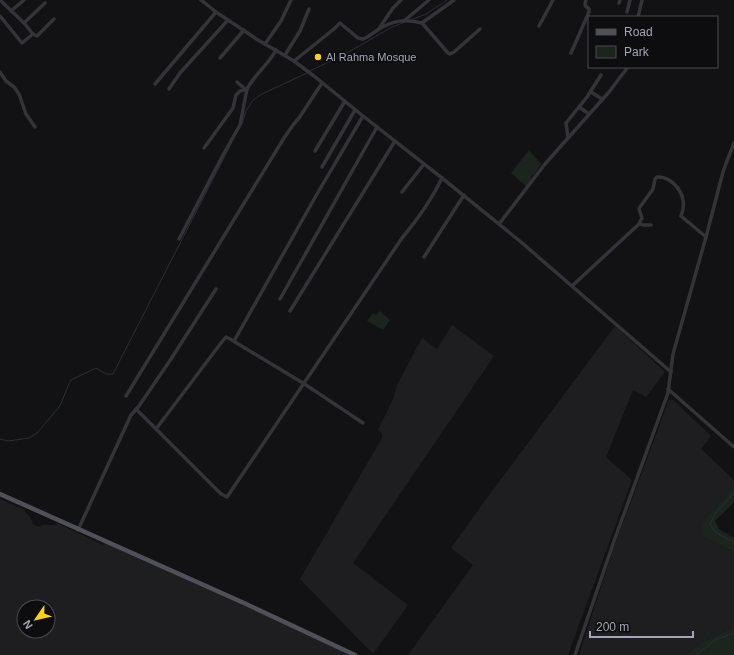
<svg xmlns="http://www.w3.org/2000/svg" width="734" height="655" viewBox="0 0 734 655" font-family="Arial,sans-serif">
<rect width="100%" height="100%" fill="#121214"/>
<g fill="#1e1e21" fill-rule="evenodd">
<path d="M452 325 494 356 353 563 408 605 373 654 300 579 382 438V433L378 430 394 397 397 385 422 338 437 349Z"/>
<path d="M615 326 665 372 646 397 633 390 606 457 632 480 568 655H408L473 565 451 548 484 502Z"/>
<path d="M669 400H673L711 436 701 449 734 480V487L708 516 705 538 734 552V627L709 639 691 650 686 655H579L614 547Z"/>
<path d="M0 499 23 509 30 517 33 524 37 526 40 527 41 525H56L57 523 103 545 105 542 355 655H0ZM24 607H48V631H24Z"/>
</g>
<g fill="#1c241e">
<path d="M529 150 541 164 534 175H532L531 177 532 179 526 186 511 173Z"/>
<path d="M380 311 390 320 383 330 367 321 373 313 376 315Z"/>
<path d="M734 487V502L715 521 719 529 734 538V552L705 538 702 531 703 524 708 516Z"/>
<path d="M734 627V655H686C699 642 718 635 734 627Z"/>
</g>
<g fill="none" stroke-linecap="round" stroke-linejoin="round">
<g stroke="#282f39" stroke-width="1">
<path d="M411 20 426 14 447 0"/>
<path d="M310 71 347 53 390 28 405 22"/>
<path d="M242 124 246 111 253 100 262 94 307 73"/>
<path d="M0 439 8 441 29 438 37 433 60 406 68 386 71 380 96 368 106 374H113L117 366 231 144"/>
<path d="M734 493 715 514 710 524C716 535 723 536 734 542"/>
<path d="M696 655 715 640 734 633"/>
</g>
<g stroke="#333339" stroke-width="3.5">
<path d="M0 0 24 23 33 34"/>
<path d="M201 0 216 12 258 40 294 61 314 76 363 116 442 178 521 242 671 372"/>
<path d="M619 3 620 0"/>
<path d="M11 11 24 0"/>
<path d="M627 12 630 0"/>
<path d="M0 16 22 43 33 34 37 36 54 19"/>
<path d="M638 17 642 0"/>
<path d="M404 21 429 0"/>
<path d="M24 23 45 3"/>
<path d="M422 23 448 53 450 54 454 52 480 29"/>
<path d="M539 26 553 0"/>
<path d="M380 27 393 8 401 0"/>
<path d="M265 44 281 21 291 0"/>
<path d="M571 53 589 12V9C585 6 584 5 586 0"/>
<path d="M285 55 300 31 309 9"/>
<path d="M220 58 244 30"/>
<path d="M294 61 334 29 340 23 358 38 363 39C369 37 374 32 379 29 394 20 405 19 422 23L454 0"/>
<path d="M0 72 6 81 14 87 19 94 26 114 35 127"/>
<path d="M237 82 245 89"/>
<path d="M155 84 216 12"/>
<path d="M169 89 180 73 228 20"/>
<path d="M591 92 602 99"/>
<path d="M579 107 589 114"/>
<path d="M568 138 566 123 587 97 601 75"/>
<path d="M204 148 233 108 236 95 240 91 247 89"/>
<path d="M315 151 345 101"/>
<path d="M322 167 355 110"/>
<path d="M402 192 424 164"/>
<path d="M499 224 545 164 609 92 628 67"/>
<path d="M639 224 645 225H651"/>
<path d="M179 239 223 155 240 125 247 89C255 74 269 64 276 50"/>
<path d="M424 257 464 195"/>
<path d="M572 286 639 224 642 218 639 209 640 207 653 189 655 179 657 177C669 176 681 188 683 200 684 205 683 211 681 216L706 237"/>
<path d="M280 299 377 127"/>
<path d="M290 311 395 141"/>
<path d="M234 341 317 194 363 116"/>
<path d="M668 389 734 447"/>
<path d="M126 396 284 138 293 125 299 118 322 83"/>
<path d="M136 409 221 494 227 497 402 238C418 219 432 199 442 178"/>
<path d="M156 429 221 343 226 337 230 339 303 383 363 423"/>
<path d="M78 530 131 415 139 406 171 359 216 289"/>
<path d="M575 655 613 544 668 393 673 354 706 237 723 172 727 161 734 143"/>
</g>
<path stroke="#4f5059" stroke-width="4.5" d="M0 494 244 603 355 655"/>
</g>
<circle fill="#ffd01f" stroke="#0d0d0f" stroke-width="1.5" cx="318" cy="57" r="4"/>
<g text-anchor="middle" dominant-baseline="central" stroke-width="3" stroke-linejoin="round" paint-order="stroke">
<g font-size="11" fill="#a2a6b6" stroke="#0d0d0f" text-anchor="start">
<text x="326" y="57">Al Rahma Mosque</text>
</g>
</g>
<rect x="588" y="16" width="130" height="52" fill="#0d0d0f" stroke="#494a52"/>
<rect x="596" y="29" width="20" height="6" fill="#4f5059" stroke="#494a52"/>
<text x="624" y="36" font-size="12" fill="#a2a6b6">Road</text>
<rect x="596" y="46" width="20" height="12" fill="#1c241e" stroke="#494a52"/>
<text x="624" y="56" font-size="12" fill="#a2a6b6">Park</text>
<g transform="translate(36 619) rotate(236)"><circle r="19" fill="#0d0d0f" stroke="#494a52"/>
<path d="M0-3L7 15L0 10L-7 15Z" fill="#ffd01f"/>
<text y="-6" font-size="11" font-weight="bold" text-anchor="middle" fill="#a2a6b6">N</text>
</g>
<path d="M590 631v6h103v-6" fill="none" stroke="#a2a6b6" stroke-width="2"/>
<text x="596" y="631" font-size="12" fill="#a2a6b6" stroke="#0d0d0f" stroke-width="3" paint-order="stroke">200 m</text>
</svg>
